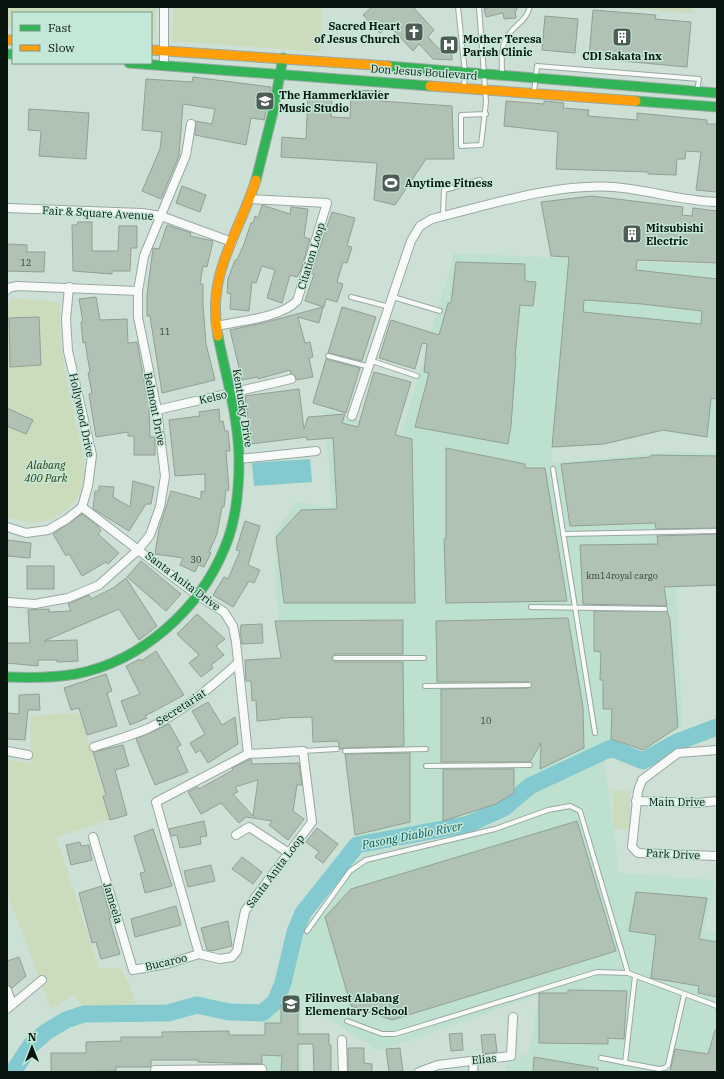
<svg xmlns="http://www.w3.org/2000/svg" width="724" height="1079" viewBox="0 0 724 1079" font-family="'IBM Plex Serif',serif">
<rect width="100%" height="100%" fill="#cce0d6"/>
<g fill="#bee0cf">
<path d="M454 253 717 265V439L662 432 605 445 552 448V463L674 452 717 453V586L676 588 682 726 645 751 612 741 544 772 504 809 473 819 360 837 338 719 291 718 277 609 275 532 297 502 332 508 324 410 402 432Z"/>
<path d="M604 759 619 873 715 880 705 931 717 933V1072H506L507 1063 529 1053 539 995 378 1051 301 1000 302 1072H265L263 1019 285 999 294 951 299 936 351 865 367 852 431 841 501 823 533 795Z"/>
</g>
<g fill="#cadcbc">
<path d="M7 7H156L155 39 151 38V13H13V28L7 27Z"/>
<path d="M173 7H322L321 52 172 41Z"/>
<path d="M614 7H691L696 14Z"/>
<path d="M12 298 60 302C58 342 67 382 75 420 78 434 86 460 85 474 83 499 63 517 40 522 29 524 17 520 7 517V311Z"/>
<path d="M79 713 112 819 56 837 99 969 120 968 129 984 138 1009 84 1010 74 994 51 1009 7 893V759L31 764 30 716Z"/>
<path d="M613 790 630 791V829H613Z"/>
</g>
<path fill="#82cacf" d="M310 459 312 482 254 486 252 463Z"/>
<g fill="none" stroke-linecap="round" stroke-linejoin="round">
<path stroke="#82cacf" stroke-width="17" d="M13 1072 31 1045 46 1032 66 1020 84 1014 168 1013 197 1005 229 1012 262 1013 275 1002 283 983 295 932 303 913 357 845 469 824 504 808 530 786 611 748 643 761 677 742 717 727"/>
</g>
<g fill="#b0c2b4" stroke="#929f96" fill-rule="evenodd">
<path d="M372 7H413L434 30 428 37 439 49 451 38 452 60 433 59 419 44 413 51 389 25 380 33 363 15Z"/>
<path d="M491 7H517V10L515 11 516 18 504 19 503 13 486 17 484 9Z"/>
<path d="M593 10 656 15 655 19 691 22 687 67 589 58Z"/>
<path d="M545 16 578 19 575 53 542 50Z"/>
<path d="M193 77 271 87 264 120 251 118 246 145 195 135V121L212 124 215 109 183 104 179 156 161 199 142 191 160 149 162 132 142 130 146 79 192 82Z"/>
<path d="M351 90 381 91 380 101 452 106 454 159H426L395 205 374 200 377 163 281 157 282 137 306 139 308 97 332 98 331 117 350 118Z"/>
<path d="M506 101 544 104V101L564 103 563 108 589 110 588 116 637 120V113L707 120V124H717V192L696 190 701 152 686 151 685 159H677L676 175 648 174V172L556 169 558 132 504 126Z"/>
<path d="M29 109 89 113 86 159 39 156 41 131 28 130Z"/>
<path d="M182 186 206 195 200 212 176 203Z"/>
<path d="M592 196 683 207 682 215 692 216 693 208 717 211V263L637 260 636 270 717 279V395L716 399 711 398 707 437 663 430 604 444 552 447 569 257 551 256 541 202ZM584 300 642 304 702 311 701 324 583 312Z"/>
<path d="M262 205 290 214 291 207 308 209 304 237 310 239 301 270 297 277 290 275 282 303 267 298 275 270 262 266 256 283 252 282 249 311 230 309 231 294 227 293 228 279 235 260H237L244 244 251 223H253L255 216 258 218Z"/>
<path d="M332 212 355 218 347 246 352 247 347 263 343 262 337 282 343 284 337 302 326 299 324 307 305 301 314 274 311 273Z"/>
<path d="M78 222H92V251H118L119 226H137V248H131L130 271H112V274L73 271 72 225H77Z"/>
<path d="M167 225 191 233 190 236 213 241 207 267 203 266 200 284H203V305L206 344 215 380 162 393 150 316H147V294L153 249V248L159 249Z"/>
<path d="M7 244 27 245V252H45L44 272 7 271Z"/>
<path d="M456 262 525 264V281L536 282 533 306 520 305 515 357H516L511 426 508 444 415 427 429 373 424 372 427 344 422 343 415 369 379 358 391 320 439 335 448 303H451Z"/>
<path d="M96 297 100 320 127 319 128 343 137 342 146 391 151 408H149L150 437H155V455H134V436H128V432L96 437 89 394 92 393 88 373 90 372 85 342 83 343 81 322H83L79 299Z"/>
<path d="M323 307 319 323 298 317 305 343 310 342 313 357 309 358 313 377 296 380 295 376 291 374 290 370 258 379V377L242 380 230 330 263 323Z"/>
<path d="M342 307 376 317 362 361 328 353Z"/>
<path d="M39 317 41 365 10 367 9 318Z"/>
<path d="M326 359 360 368 346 413 313 403Z"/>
<path d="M374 372 411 382 395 435 412 439 415 603H284L276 537 301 510 337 509 333 438 307 440V437L251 444 245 396 299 389 304 429 308 417 345 414 342 423 358 427Z"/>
<path d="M7 408 33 420 26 434 7 426Z"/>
<path d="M219 409 220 422 223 421 225 431H228L230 451H226L229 490H226L224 507H222L217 534 209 552 211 553 204 567 198 565 195 572 180 565 183 558 155 554 159 529 171 491 201 499V491L205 492V474L175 476 169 420 200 416 199 412Z"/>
<path d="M446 448 525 464V468H545L567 601 446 603 444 539H446Z"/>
<path d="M651 455 717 456V528L656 529 655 523 570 526 561 464 651 457Z"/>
<path d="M133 481 154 487 151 504H146L129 531 93 509 95 491H99V486L114 487 113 497 130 507Z"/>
<path d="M82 514 97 525 101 531 98 534 119 553 108 564 106 562 82 576 69 554 66 556 53 534Z"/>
<path d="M245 521 260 526 248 565 260 570 254 583 249 581 233 607 213 595 224 577 228 579 240 551 236 550Z"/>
<path d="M717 534V585L664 587 667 606 583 604 580 545 658 544 657 536Z"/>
<path d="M8 540 31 543 30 558 7 556Z"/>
<path d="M141 561 181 594 166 611 127 577Z"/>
<rect x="27" y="566" width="27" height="23"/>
<path d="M126 578 157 626 147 634 139 640 119 609 44 641 77 640 78 661 57 662V660H38V666L7 663V643H30L28 610 49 609V612L71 611 68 604 89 595 91 599 113 588Z"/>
<path d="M594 611H667L670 619 678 727 643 750 611 739 612 709H603V680H600L601 652 594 651Z"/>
<path d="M197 614 225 639 216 646 224 655 211 665 213 668 201 677 189 663 199 655 177 634Z"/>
<path d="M568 618 583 707 584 748 540 769 541 743 530 762H441V689L529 688 532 685 529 682H437L436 621Z"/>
<path d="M403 620V654H335L332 658 335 662H403L404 746 345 748 340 749 338 741 313 742 312 717 280 718V719L257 721 256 700 252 701 251 681H246L245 660 281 658 275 621Z"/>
<path d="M262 624 263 643 242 644 240 632 241 625Z"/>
<path d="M156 651 184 695 145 716 147 718 130 725 121 701 140 694 126 666 140 659 141 661Z"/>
<path d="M106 674 112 691 107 693 117 726 87 735 79 708 71 710 64 688Z"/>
<path d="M39 694 40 710H28L25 740 7 739V713L19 714V695Z"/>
<path d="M208 702 222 725 235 717 238 744 208 763 200 750 196 753 190 743 205 734 192 711Z"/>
<path d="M169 724 181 745 177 747 188 772 155 785 136 739Z"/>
<path d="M123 745 129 766 115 770 127 815 110 820 103 796 106 795 93 752Z"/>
<path d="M410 753V822L355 835 345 754Z"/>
<path d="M251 759 252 764 299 763 302 785H297L293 811 304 819 288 840 269 825 272 821 246 817 239 823 221 803 201 814 188 792 198 787 199 789 233 770 232 768ZM258 780 253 816 233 794 238 792 235 787Z"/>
<path d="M443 769H514V793L496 804 443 821Z"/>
<path d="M204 821 207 836 200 837 201 844 180 848 177 835 171 836 169 829Z"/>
<path d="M577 821 616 951 392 1020 351 1006 325 917 351 889Z"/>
<path d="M317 828 338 844 323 863 315 857 319 852 306 842Z"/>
<path d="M153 829 172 886 145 893 140 873 145 872 134 836Z"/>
<path d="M80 842 81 846 89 845 92 860 71 865 66 845Z"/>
<path d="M242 857 262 872 253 884 232 869Z"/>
<path d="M211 865 215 881 188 887 184 871Z"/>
<path d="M102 886 111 918H109L120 954 101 959 96 942 92 943 79 893Z"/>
<path d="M636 892 707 898 699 939 717 942V997L698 993 699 986 651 978 656 935 629 931Z"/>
<path d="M176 906 181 925 135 937 131 919Z"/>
<path d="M228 921 232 946 211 951 207 950 201 928Z"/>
<path d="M19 957 26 976 12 988 7 985V961Z"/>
<path d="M568 990 627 991 624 1039 608 1038V1044L539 1043V993H568Z"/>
<path d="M281 1005 298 1006V1034H329V1045H331V1072H314L313 1044H298V1072L281 1071 282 1056 262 1055V1064L198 1062V1060H151V1067H116V1071L51 1072V1053H86V1042L121 1041V1037H162V1032L229 1031V1035H265V1023H281Z"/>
<path d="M715 1030 717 1031V1072H670L675 1049 708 1054Z"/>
<path d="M462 1033 463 1050 451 1051 449 1034Z"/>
<path d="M495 1034 497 1052 483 1054 481 1035Z"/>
<path d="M348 1048H364V1063L372 1064V1072H348Z"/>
<path d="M400 1048 403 1071 389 1072 386 1049Z"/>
<path d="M534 1057 598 1068V1072H533Z"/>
</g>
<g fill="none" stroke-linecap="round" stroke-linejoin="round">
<defs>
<g id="lane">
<path d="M458 7 465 73 464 86"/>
<path d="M479 7 486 102 481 145 461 146V115L486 114"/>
<path d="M502 75C502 64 500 48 507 37 514 25 525 23 530 7"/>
<path d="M534 92 537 66 699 79 697 91"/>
<path d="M443 216 444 190 480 180"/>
<path d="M351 297 390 307"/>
<path d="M393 297 440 311"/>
<path d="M328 356 370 367"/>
<path d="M372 361 417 376"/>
<path d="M553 469 595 733"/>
<path d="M563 534 717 531"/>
<path d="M531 607 665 609"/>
<path d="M335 658H424"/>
<path d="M425 686 529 685"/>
<path d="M303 751 337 749"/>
<path d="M345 751 426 749"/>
<path d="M426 766 530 765"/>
<path d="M307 931 350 871 366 860 495 829 548 810 570 806 580 811 628 973"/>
<path d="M347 1021 382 1034H395L597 972 628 973 717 1006"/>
<path d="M601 1058 659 1069 665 1068 668 1065 684 995"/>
<path d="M625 1063 635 976"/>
</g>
<g id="street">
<path d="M164 66V7"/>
<path d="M7 208 142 213 161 216 232 242"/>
<path d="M7 290 8 288 17 286 138 291"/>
<path d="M216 326C240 321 280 318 297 301L327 203 249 199"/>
<path d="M157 410 291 379"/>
<path d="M352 416 411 241 420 226 432 219C489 205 555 183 614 187 649 190 682 201 717 202"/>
<path d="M239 459 316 451"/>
<path d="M82 507 197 595 224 612 233 626 236 642 248 754"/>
<path d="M7 527 26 533 48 530 67 519 82 507 88 486 92 455 68 351 66 319 69 287"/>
<path d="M7 602 35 604 68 598 99 585 139 549 150 535 160 507 165 476 157 410 138 317V291L144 256 186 155 191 124"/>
<path d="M94 747C112 741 131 736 149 728 182 712 211 687 238 663"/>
<path d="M717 750 678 753 642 780 638 791 632 847 638 853 717 856"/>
<path d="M7 751 28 755"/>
<path d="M303 751 312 822 245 911 237 951 232 957 220 959 199 954 156 802 248 754Z"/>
<path d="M636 801 697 803 717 801"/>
<path d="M236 835 249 827 289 853"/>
<path d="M93 837 133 970 167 964 199 954"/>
<path d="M7 990 12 1004"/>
<path d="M7 1009 42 980"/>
<path d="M342 1040 343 1072"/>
<path d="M155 1072V1070L262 1069"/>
<path d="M419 1072 438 1065 511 1056 513 1017"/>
<path d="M473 1072 474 1060"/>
</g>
<g id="fast">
<path d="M7 54H13"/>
<path d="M129 63 430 86"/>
<path d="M388 66 717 93"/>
<path d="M636 101 717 107"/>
<path d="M256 180 273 112 283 58"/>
<path d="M7 677C30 678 53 678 76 674 142 661 200 609 225 547 236 521 239 490 239 461 239 419 226 377 218 336"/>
</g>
<g id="slow">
<path d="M7 40H13"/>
<path d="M151 50 388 66"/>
<path d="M430 86 636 101"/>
<path d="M218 336C206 274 238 236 256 180"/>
</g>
</defs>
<use href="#lane" stroke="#99a8a1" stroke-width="6"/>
<use href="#street" stroke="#99a8a1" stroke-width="10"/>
<use href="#fast" stroke="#99a8a1" stroke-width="11"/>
<use href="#slow" stroke="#99a8a1" stroke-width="11"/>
<use href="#lane" stroke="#f7faf9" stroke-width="4"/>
<use href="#street" stroke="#f7faf9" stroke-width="8"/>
<use href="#fast" stroke="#30b455" stroke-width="9"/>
<use href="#slow" stroke="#ff9f0a" stroke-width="9"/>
</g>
<defs>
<symbol id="church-square" viewBox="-11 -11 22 22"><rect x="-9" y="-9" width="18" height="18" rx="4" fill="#4d5d55" stroke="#c4e8d7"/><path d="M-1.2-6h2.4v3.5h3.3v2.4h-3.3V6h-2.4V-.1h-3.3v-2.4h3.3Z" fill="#fff"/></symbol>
<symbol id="building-square" viewBox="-11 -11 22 22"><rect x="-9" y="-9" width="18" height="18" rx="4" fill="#4d5d55" stroke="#c4e8d7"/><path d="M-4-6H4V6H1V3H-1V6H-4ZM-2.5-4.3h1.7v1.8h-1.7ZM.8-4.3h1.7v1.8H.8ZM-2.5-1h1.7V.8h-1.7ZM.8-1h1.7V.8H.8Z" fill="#fff"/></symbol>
<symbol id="hospital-square" viewBox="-11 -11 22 22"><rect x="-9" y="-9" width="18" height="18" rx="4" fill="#4d5d55" stroke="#c4e8d7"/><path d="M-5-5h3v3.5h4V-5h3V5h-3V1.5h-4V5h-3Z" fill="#fff"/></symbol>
<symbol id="school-square" viewBox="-11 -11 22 22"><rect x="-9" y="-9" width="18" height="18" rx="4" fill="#4d5d55" stroke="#c4e8d7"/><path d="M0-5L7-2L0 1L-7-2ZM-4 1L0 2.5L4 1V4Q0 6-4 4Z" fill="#fff"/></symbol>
<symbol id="stadium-square" viewBox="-11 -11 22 22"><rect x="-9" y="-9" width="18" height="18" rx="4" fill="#4d5d55" stroke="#c4e8d7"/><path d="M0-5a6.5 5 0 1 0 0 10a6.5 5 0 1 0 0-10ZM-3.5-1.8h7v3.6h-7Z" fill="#fff"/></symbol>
</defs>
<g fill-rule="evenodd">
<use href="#church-square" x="403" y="21" width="22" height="22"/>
<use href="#building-square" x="611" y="26" width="22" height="22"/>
<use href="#hospital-square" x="438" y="34" width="22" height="22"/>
<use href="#school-square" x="254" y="90" width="22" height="22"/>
<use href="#stadium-square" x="380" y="172" width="22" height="22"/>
<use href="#building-square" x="621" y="223" width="22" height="22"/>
<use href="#school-square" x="280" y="993" width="22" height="22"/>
</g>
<g text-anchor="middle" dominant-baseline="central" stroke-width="3" stroke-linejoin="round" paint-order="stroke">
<g font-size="9" fill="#334139">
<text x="26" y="262">12</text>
<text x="165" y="331">11</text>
<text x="196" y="559">30</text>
<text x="622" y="575">km14royal cargo</text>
<text x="486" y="720">10</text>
</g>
<g font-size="11" font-weight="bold" fill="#091610" stroke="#c4e8d7" text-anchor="start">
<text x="400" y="26" text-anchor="end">Sacred Heart<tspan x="400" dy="13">of Jesus Church</tspan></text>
<text x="463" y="39">Mother Teresa<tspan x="463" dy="13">Parish Clinic</tspan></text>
<text x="622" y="56" text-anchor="middle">CDI Sakata Inx</text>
<text x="279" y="95">The Hammerklavier<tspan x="279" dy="13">Music Studio</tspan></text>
<text x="405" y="183">Anytime Fitness</text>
<text x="646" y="228">Mitsubishi<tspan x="646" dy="13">Electric</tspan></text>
<text x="305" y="998">Filinvest Alabang<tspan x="305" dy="13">Elementary School</tspan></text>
</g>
<g font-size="11" fill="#091610" stroke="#c4e8d7">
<text transform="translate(424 72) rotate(4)">Don Jesus Boulevard</text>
<text transform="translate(98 213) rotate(3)">Fair &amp; Square Avenue</text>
<text transform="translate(311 256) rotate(-73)">Citation Loop</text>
<text transform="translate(213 397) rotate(-13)">Kelso</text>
<text transform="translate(243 408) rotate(81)">Kentucky Drive</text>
<text transform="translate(155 409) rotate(79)">Belmont Drive</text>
<text transform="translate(82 415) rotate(78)">Hollywood Drive</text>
<text transform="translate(183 581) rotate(37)">Santa Anita Drive</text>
<text transform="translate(181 707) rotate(-33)">Secretariat</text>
<text x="677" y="802">Main Drive</text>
<text transform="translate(673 854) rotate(3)">Park Drive</text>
<text transform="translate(275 871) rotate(-53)">Santa Anita Loop</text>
<text transform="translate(113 903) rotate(73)">Jameela</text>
<text transform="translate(166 962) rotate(-13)">Bucaroo</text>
<text transform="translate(484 1059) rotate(-6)">Elias</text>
</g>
<g font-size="11" font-style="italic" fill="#2c3805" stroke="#c4e8d7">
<text x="46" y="465">Alabang<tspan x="46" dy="13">400 Park</tspan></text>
</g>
<g font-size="12" font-style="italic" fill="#025a63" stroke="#c4e8d7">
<text transform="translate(412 835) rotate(-11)">Pasong Diablo River</text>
</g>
</g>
<rect width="724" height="1079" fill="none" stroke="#091610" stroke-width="16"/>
<rect x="12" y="12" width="140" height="52" fill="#c4e8d7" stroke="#799487"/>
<rect x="20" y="25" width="20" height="6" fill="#30b455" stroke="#799487"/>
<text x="48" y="32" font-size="12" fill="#091610">Fast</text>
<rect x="20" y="45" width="20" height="6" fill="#ff9f0a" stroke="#799487"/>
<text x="48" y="52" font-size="12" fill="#091610">Slow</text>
<g transform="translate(32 1047)" stroke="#c4e8d7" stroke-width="3" paint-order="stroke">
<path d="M0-3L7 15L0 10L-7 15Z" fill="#091610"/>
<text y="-6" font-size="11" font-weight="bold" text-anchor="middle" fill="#091610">N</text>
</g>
</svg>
